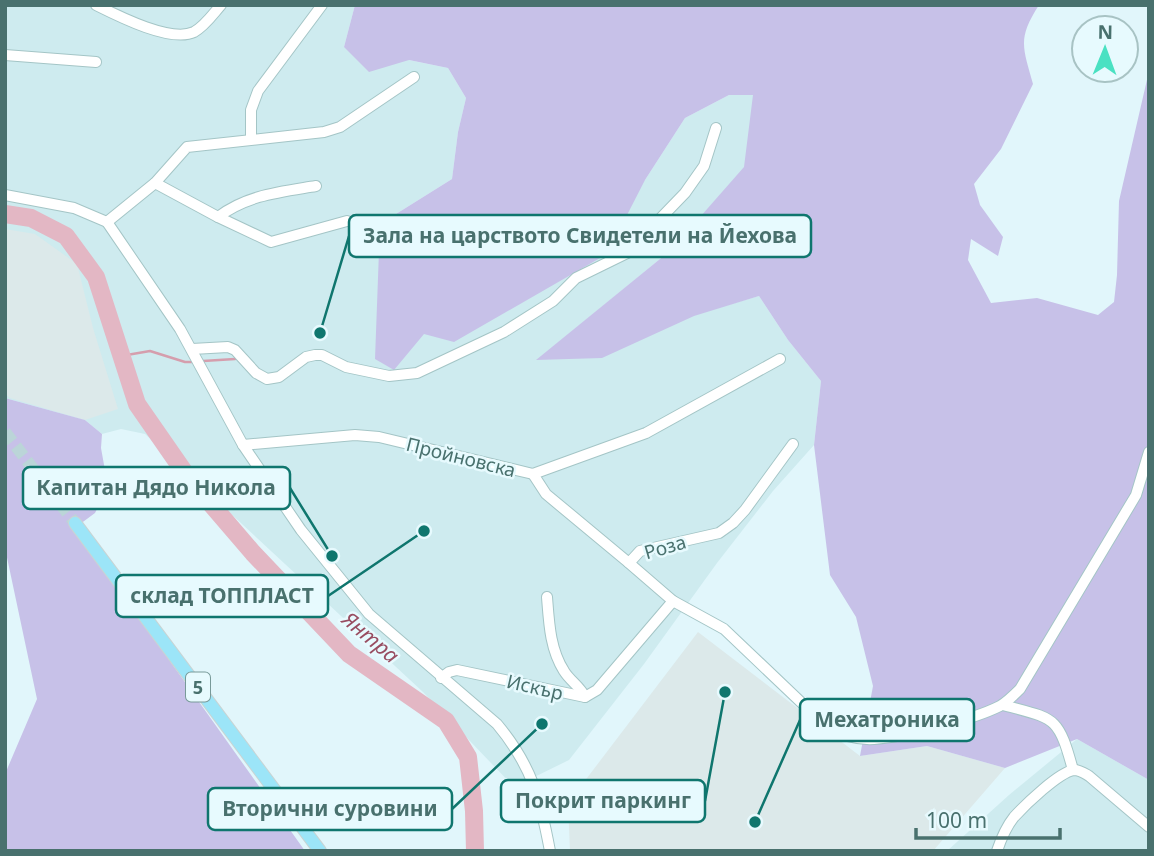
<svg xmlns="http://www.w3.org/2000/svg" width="1154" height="856" viewBox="0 0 1154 856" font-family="'Noto Sans',sans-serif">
<rect width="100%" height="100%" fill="#e1f6fb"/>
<g fill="#ceebef">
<path d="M5 5H355L344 47 448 68 466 98 458 132 452 179 380 224 424 334 645 180 685 118 729 95H754L745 167 671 250 537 360 759 296 788 340 821 381 814 445 773 491 717 563 644 664 569 760 514 787 423 692 145 434 121 429 102 434 85 420 5 398Z"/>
<path d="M1077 739 1149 780V851H947L1009 795Z"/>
</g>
<g fill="#dce9ea">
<path d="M5 229 35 234 77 264 93 328 118 409 85 420 10 398 5 394Z"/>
<path d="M698 632 860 756 927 746 1005 768 933 851H570L568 803Z"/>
</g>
<g fill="#c7c1e8">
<path d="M355 5H1039C1017 39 1023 47 1033 84L1001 149 974 184 980 205 1003 237 998 256 971 239 968 260 991 303 1037 298 1098 315 1114 302 1117 275 1119 201 1149 71V780L1077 739 1005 768 927 746 860 756 873 686 856 617 830 575 814 445 821 381 788 340 759 296 694 316 602 358 536 360 671 250 744 167 753 95H729L685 118 645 180 607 254 454 342 424 334 394 370 375 359 380 224 452 179 458 132 466 98 448 68 409 60 369 72 344 47Z"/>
<path d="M5 398 85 420 102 434 101 448 108 487 106 488 108 500 101 501 95 513 72 530 128 602 305 851H5V774L37 699 5 548Z"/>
</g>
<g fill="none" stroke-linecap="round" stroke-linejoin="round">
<g stroke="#d59ead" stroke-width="2.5">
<path d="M121 356 150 351 185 362H193"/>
<path d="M203 361 235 359"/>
</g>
<path stroke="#e3b7c4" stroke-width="18" d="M5 214 31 218 66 236 96 277 137 404 187 476 253 553 349 654 446 721 468 757 474 811 475 851"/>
<path stroke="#bbd5d8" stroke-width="12" stroke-dasharray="12 6" stroke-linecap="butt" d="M5 432 75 523"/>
<defs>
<g id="minor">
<path d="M96 5C118 16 171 43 194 32 205 26 213 14 221 5"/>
<path d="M5 55 96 62"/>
<path d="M251 139V110L258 91 322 5"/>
<path d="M155 183 218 217 271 242 347 221"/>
<path d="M5 195 74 208 107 222 180 329 243 445 301 530 369 614 497 724C532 766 540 798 550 851"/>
<path d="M218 217C247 195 280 192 316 186"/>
<path d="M107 222 155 183 187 147 324 132 340 127 414 77"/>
<path d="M192 349 228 347 235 350 256 373 267 379 279 377 306 357 315 355H322L346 367 389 376 417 373 504 332 553 301 576 278 627 253 685 193 704 166 716 128"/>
<path d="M243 445 355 435 379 437 533 474 646 433 780 359"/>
<path d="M533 474 546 494 629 563 640 551 719 533 733 523 745 510 793 444"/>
<path d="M629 563 673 601 724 629 827 727C841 735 857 740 874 739 905 737 972 720 1000 706 1007 702 1014 695 1020 689L1136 495 1149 452"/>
<path d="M547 597C549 623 550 649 564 671 570 681 580 686 585 697"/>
<path d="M441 678 449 672 457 670 585 697 597 690 673 601"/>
<path d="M1003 705C1055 719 1058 715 1073 770"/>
<path d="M997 851C1001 839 1006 827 1014 817 1025 805 1059 772 1074 770 1080 770 1084 773 1089 776L1149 827"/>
</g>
<path id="major" d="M75 523 320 851"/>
</defs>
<use href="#minor" stroke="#a4c5c6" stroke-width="12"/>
<use href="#major" stroke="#c8d4d4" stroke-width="14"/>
<use href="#minor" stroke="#fff" stroke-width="10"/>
<use href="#major" stroke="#9ce5f8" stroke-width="12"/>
</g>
<g text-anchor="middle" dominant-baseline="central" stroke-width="5" stroke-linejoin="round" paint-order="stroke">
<rect fill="#e7fafe" stroke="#789a99" stroke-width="2" x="186" y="672.5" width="24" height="29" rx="5"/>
<g font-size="18" font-weight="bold" fill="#49716e">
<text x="198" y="687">5</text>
</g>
<g font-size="19" fill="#49716e" stroke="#e7fafe">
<text transform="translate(461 457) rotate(14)">Пройновска</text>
<text transform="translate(665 547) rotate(-16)">Роза</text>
<text transform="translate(535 687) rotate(13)">Искър</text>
</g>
<g font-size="21" font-style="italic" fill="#984d61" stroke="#e7fafe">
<text transform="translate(371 637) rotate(40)">Янтра</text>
</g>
</g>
<path fill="none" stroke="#0f766e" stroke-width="2.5" d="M320 333L349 236M332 556L290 488M424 531L328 596M755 822L800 720M725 692L705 801M542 724L452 809"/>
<g fill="#0f766e" stroke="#e7fafe" stroke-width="2.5">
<circle cx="320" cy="333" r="7"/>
<circle cx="332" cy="556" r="7"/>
<circle cx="424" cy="531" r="7"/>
<circle cx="755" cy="822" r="7"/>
<circle cx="725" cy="692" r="7"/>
<circle cx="542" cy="724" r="7"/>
</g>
<g fill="#e7fafe" stroke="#0f766e" stroke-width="2.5">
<rect x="349" y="215" width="462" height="42" rx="7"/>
<rect x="23" y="467" width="267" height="42" rx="7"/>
<rect x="116" y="575" width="212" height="42" rx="7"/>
<rect x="800" y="699" width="174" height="42" rx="7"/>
<rect x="501" y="780" width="204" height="42" rx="7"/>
<rect x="208" y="788" width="244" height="42" rx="7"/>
</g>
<g font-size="21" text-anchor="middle" font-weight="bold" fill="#49716e">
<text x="580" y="243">Зала на царството Свидетели на Йехова</text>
<text x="156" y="495">Капитан Дядо Никола</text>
<text x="222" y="603">склад ТОППЛАСТ</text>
<text x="887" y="727">Мехатроника</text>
<text x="603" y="808">Покрит паркинг</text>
<text x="330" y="816">Вторични суровини</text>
</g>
<rect width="1154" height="856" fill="none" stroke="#49716e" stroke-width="14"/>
<g transform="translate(1105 49) rotate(1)"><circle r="33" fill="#e7fafe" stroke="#a8c3c4" stroke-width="2"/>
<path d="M0-5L12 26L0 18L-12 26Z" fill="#4ae1c2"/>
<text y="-10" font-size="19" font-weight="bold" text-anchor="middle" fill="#49716e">N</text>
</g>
<path d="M916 828v10h144v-10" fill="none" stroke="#49716e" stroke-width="3.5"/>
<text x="926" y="828" font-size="21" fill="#49716e" stroke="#e7fafe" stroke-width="5" paint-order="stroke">100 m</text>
</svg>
